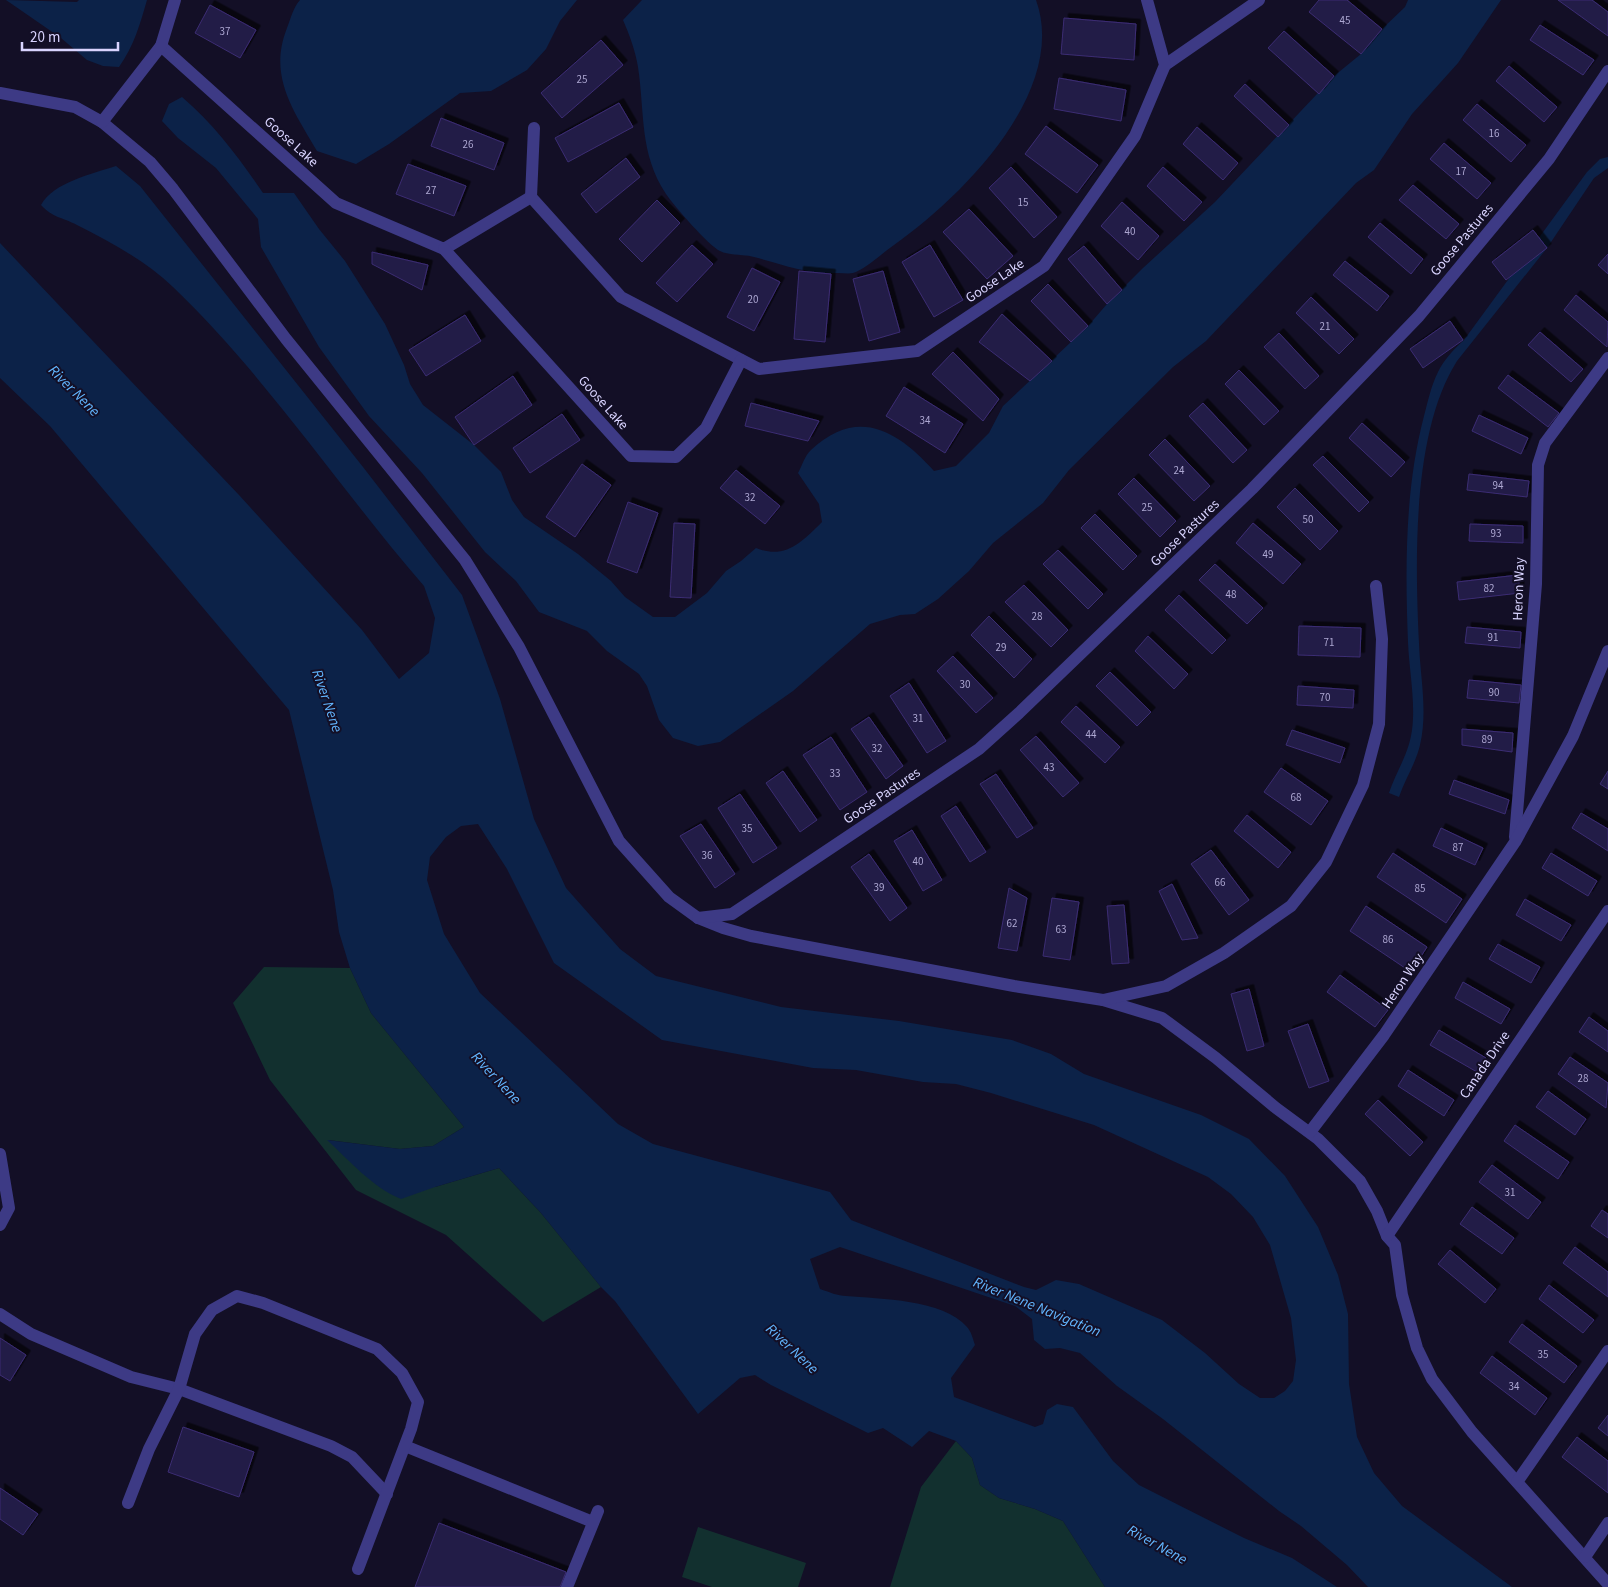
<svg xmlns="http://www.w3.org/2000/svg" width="1608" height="1587" viewBox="0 0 1608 1587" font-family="'Source Sans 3',sans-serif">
<defs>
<filter id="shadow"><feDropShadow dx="4.5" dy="-4.5" stdDeviation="0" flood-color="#0009"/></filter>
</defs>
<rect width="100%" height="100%" fill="#130f26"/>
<g fill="#12302f">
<path d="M264 967 350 968 371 1013 464 1127 433 1146 400 1149 328 1140 435 1187 499 1168 541 1213 601 1287 543 1322 446 1235 356 1190 270 1080 233 1003Z"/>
<path d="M956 1441 972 1458 980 1485 999 1498 1035 1509 1063 1521 1105 1587H890L921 1487Z"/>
<path d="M698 1527 806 1563 798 1587H712L682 1577Z"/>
</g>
<g fill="#0c2248" fill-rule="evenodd">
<path d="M6 0 77 2 79 0H147C140 24 134 46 119 67L103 66 87 60 61 38Z"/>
<path d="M300 0H577L560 21 546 49 527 70 491 91 460 93 389 144 356 164 317 151C293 110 268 76 287 28 291 18 293 8 300 0Z"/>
<path d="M642 0H1036C1069 91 961 198 894 245 884 252 864 270 853 273 849 274 843 273 838 273 805 274 785 265 754 257 744 254 730 256 720 251 709 246 674 206 666 194 639 153 645 113 638 67 635 50 630 36 623 20Z"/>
<path d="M1408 0H1501L1458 63 1412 114 1374 170 1356 183 1206 341 1173 367 1069 470 1043 503 993 543 969 571 938 599 915 614 900 615 870 624 793 691 720 742 698 746 673 738 659 720 647 686 639 674 607 651 587 631 539 612 516 581 485 552 422 473 369 416 319 347 261 247 258 219 216 168 178 138 162 121 169 104 182 97C215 125 239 158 263 193H294L319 229 345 261 385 324 404 365 410 384 423 405 474 445 501 472 512 500 524 517 578 554 611 581 625 597 653 617H675L707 593 726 571 741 561 756 548C785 560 802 542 822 522L819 504 798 473C802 466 805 455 811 450 858 406 898 431 934 471L956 466 989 433 1003 406 1088 326 1107 304 1143 268 1215 202 1334 76 1361 54 1382 29 1405 7Z"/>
<path d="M1608 157V168L1594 178 1547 248 1457 361C1412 432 1415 560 1419 643 1420 676 1428 711 1420 745 1416 763 1405 779 1399 797L1389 793C1399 764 1412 751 1413 718 1414 693 1409 667 1408 642 1405 567 1405 488 1424 416 1428 401 1431 386 1438 372 1444 360 1453 350 1464 340L1587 172 1600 159Z"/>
<path d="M116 166 140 186 363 467 462 595 500 699 534 819 566 888 620 949 656 976 781 1007 899 1021 1012 1040 1051 1054 1084 1074 1201 1115 1249 1139 1285 1176 1318 1227 1338 1275 1348 1314 1349 1384 1357 1437 1374 1473 1402 1506 1512 1587H1368L1347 1565 1301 1526 1279 1511 1163 1419 1117 1386 1080 1353 1060 1348 1045 1349 1034 1340 1032 1319 1015 1306 840 1247 810 1259 820 1289C829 1292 838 1296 846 1296 880 1299 943 1299 967 1327 971 1331 973 1339 975 1345L951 1378 954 1397 1035 1427 1043 1424 1047 1410 1057 1404 1073 1407 1113 1461 1139 1485 1244 1538 1292 1558 1337 1587H1105L1063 1521 1035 1509 999 1498 980 1485 972 1458 956 1441 929 1431 912 1447 883 1428 868 1433 771 1385 755 1375 740 1378 698 1414 615 1301 601 1287 541 1213 499 1168 435 1187 401 1199C372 1187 350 1161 327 1140L400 1149 433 1146 464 1127 371 1013 350 968 339 932 333 890 289 710 50 426 0 378V243L239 495 362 630 399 679 429 653 435 618 424 586C339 488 267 377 173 287 146 261 109 241 77 225 62 217 53 218 41 205 54 182 92 174 116 166ZM478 824 507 869 554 963 662 1040 813 1068 856 1070 923 1082 956 1084 991 1093 1094 1125 1208 1177 1231 1194 1253 1217 1270 1245 1291 1318 1296 1360 1293 1381 1285 1391 1274 1398H1260L1239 1384 1205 1353 1162 1320 1079 1284 1056 1280 1036 1290 1024 1287 851 1220 830 1192 653 1144 618 1124 480 993 444 934 427 880 430 857 446 837 461 826Z"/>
</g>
<g fill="#241b47" stroke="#3b2d73" filter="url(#shadow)">
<path d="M1319 0H1347L1382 29 1361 54 1309 12Z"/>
<path d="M1558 0H1592L1608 12V36Z"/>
<path d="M210 5 256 30 240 58 195 33Z"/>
<path d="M1064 18 1136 24 1134 60 1061 54Z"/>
<path d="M1540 25 1594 60 1583 75 1530 40Z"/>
<path d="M1284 31 1334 76 1319 94 1268 48Z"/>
<path d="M601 40 623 65 562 118 541 93Z"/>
<path d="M1509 66 1557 107 1544 122 1496 81Z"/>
<path d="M1059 78 1126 90 1121 121 1054 109Z"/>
<path d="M1245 84 1289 125 1278 137 1234 96Z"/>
<path d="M619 103 633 127 568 162 555 138Z"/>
<path d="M1477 104 1526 145 1511 162 1463 120Z"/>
<path d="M441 118 504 143 494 170 431 146Z"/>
<path d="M1046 126 1098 165 1077 193 1025 154Z"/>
<path d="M1197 127 1238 163 1223 180 1183 144Z"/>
<path d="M1444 143 1491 183 1477 199 1430 159Z"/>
<path d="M626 158 640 177 596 213 581 194Z"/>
<path d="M408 164 466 186 454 216 396 194Z"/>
<path d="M1011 167 1057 217 1034 238 989 188Z"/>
<path d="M1163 167 1202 202 1184 221 1147 186Z"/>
<path d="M1413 185 1459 224 1446 239 1399 200Z"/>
<path d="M657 200 680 223 642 262 619 239Z"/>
<path d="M1122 202 1159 236 1138 260 1101 226Z"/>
<path d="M969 209 1013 256 987 279 943 232Z"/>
<path d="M1380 223 1423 259 1411 274 1368 237Z"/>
<path d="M1533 230 1547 248 1506 280 1492 262Z"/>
<path d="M692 245 713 264 677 302 656 283Z"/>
<path d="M930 245 963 300 934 317 902 262Z"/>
<path d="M1084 246 1122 290 1107 304 1068 259Z"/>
<path d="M372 252 428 265 422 290 372 264Z"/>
<path d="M1608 254V274L1598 265Z"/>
<path d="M1345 261 1389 296 1377 311 1333 275Z"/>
<path d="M752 268 780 282 754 331 727 317Z"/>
<path d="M799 271 831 274 825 342 794 339Z"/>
<path d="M883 271 900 332 869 341 853 279Z"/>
<path d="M1048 284 1088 326 1071 342 1031 301Z"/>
<path d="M1576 295 1608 322 1607 347 1564 310Z"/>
<path d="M1311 297 1354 339 1339 354 1296 313Z"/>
<path d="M1002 314 1052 361 1030 381 979 342Z"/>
<path d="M465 315 481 341 426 376 409 350Z"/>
<path d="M1450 321 1463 340 1423 368 1410 349Z"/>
<path d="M1540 332 1583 369 1571 382 1528 345Z"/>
<path d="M1279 333 1319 376 1305 389 1264 347Z"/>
<path d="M953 352 999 399 983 421 932 374Z"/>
<path d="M1239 370 1279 411 1264 425 1225 384Z"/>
<path d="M1508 375 1559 413 1548 427 1498 388Z"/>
<path d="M513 376 532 405 474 445 455 417Z"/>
<path d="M904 387 963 424 945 453 886 416Z"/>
<path d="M751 403 819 421 808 441 745 426Z"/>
<path d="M1203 403 1247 450 1233 463 1189 416Z"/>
<path d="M562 414 580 440 530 473 513 448Z"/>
<path d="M1479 415 1528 438 1521 454 1472 431Z"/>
<path d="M1362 423 1405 462 1391 477 1349 438Z"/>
<path d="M1165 439 1210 486 1194 501 1149 455Z"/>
<path d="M1323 456 1369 502 1359 512 1313 465Z"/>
<path d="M582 464 611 485 575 537 546 517Z"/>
<path d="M736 470 780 506 765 524 720 488Z"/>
<path d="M1469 474 1529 481 1527 497 1467 490Z"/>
<path d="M1134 478 1176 521 1160 537 1118 494Z"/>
<path d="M1295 488 1338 531 1320 550 1277 507Z"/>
<path d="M628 502 658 513 637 573 607 562Z"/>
<path d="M1095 514 1137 556 1123 570 1081 528Z"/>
<path d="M674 523 695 524 691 598 670 597Z"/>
<path d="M1253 523 1301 564 1283 584 1236 543Z"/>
<path d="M1470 524 1523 526V543L1469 541Z"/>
<path d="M1058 550 1103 594 1088 609 1043 564Z"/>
<path d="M1215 564 1263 608 1247 624 1199 580Z"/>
<path d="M1518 575 1520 593 1459 600 1457 582Z"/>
<path d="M1024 585 1068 630 1051 647 1005 602Z"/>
<path d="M1179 595 1226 640 1212 654 1165 610Z"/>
<path d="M989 616 1032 659 1014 678 971 635Z"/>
<path d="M1299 626 1361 628 1360 657 1298 655Z"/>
<path d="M1467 627 1521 632 1520 648 1465 643Z"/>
<path d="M1148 636 1188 674 1174 689 1135 651Z"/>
<path d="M953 656 993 698 976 713 937 671Z"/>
<path d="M1110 672 1151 712 1137 726 1096 686Z"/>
<path d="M1469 680 1521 685 1519 703 1467 698Z"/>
<path d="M909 683 946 741 927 753 890 696Z"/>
<path d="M1298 686 1354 690 1353 708 1297 705Z"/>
<path d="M1076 706 1120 747 1105 763 1061 722Z"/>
<path d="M869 717 903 766 886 779 851 729Z"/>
<path d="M1462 729 1513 733 1512 752 1462 745Z"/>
<path d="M1292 730 1345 748 1340 763 1286 745Z"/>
<path d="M1036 736 1079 783 1063 797 1020 750Z"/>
<path d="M831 737 867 792 840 810 803 755Z"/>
<path d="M1281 768 1328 801 1311 825 1264 792Z"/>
<path d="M783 771 817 820 800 832 766 783Z"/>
<path d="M1608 771V789L1600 784Z"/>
<path d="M996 774 1033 828 1017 838 980 784Z"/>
<path d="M1454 780 1509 800 1505 814 1449 794Z"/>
<path d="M740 794 777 848 753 863 718 808Z"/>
<path d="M956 806 986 852 970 862 941 816Z"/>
<path d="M1581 813 1608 829V851L1572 828Z"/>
<path d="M1247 815 1291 852 1278 868 1234 831Z"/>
<path d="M701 824 735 874 715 888 680 836Z"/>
<path d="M1441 828 1483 848 1475 865 1433 846Z"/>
<path d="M912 830 942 880 923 891 894 841Z"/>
<path d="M1211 850 1249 900 1229 915 1191 864Z"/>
<path d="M1393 853 1462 899 1446 923 1377 877Z"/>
<path d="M1551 853 1597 881 1588 896 1542 868Z"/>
<path d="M869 854 907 908 890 921 851 867Z"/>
<path d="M1172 884 1198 938 1182 940 1159 891Z"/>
<path d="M1009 888 1027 898 1017 951 998 948Z"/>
<path d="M1052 898 1079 902 1070 960 1043 956Z"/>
<path d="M1525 899 1571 925 1561 941 1516 915Z"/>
<path d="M1124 905 1129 963 1112 964 1107 906Z"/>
<path d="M1366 906 1427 947 1411 972 1350 931Z"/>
<path d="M1498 944 1540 967 1531 983 1489 959Z"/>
<path d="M1340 975 1388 1010 1375 1027 1327 992Z"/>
<path d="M1463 982 1510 1009 1501 1024 1455 998Z"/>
<path d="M1249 989 1264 1046 1247 1051 1231 994Z"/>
<path d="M1589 1017 1608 1031V1052L1579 1032Z"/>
<path d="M1308 1024 1329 1081 1309 1088 1288 1031Z"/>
<path d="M1439 1030 1486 1058 1477 1072 1430 1045Z"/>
<path d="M1570 1057 1608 1083 1606 1108 1558 1074Z"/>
<path d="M1408 1070 1454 1100 1444 1116 1398 1086Z"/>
<path d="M1548 1091 1586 1119 1575 1135 1536 1107Z"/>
<path d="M1378 1100 1423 1142 1410 1156 1365 1114Z"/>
<path d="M1515 1125 1569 1162 1558 1179 1504 1141Z"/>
<path d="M1492 1165 1541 1202 1528 1219 1479 1182Z"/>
<path d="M1472 1207 1514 1238 1502 1254 1460 1224Z"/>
<path d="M1602 1210 1608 1214V1238L1591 1226Z"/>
<path d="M1575 1247 1608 1272V1297L1563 1263Z"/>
<path d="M1450 1250 1496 1289 1485 1303 1438 1264Z"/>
<path d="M1549 1285 1594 1320 1583 1333 1539 1299Z"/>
<path d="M1522 1324 1577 1366 1564 1383 1509 1342Z"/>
<path d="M0 1338 26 1355 10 1381 0 1375Z"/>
<path d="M1492 1356 1547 1398 1535 1415 1480 1373Z"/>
<path d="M1608 1415V1436L1598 1428Z"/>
<path d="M183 1427 254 1452 239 1497 168 1472Z"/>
<path d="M1577 1437 1608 1461V1493L1562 1457Z"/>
<path d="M0 1488 38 1514 23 1535 0 1519Z"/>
<path d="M439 1523 566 1572 560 1587H415Z"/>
</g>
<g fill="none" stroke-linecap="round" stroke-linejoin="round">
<g stroke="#3d3a85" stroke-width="12">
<path d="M0 93 75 107 102 122 150 162 173 189 286 339 465 560 519 647 619 841 669 897 698 918 723 928 751 936 1014 986 1103 1000 1162 1018 1216 1058 1276 1108 1318 1139 1360 1181 1377 1211 1387 1236 1395 1245 1402 1295 1417 1348 1432 1379 1472 1432 1608 1584"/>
<path d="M0 1154 9 1208 0 1225"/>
<path d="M0 1314 31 1334 131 1377 179 1389 331 1446 352 1457 387 1494"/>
<path d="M405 1446 593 1522"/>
<path d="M128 1503 149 1449 179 1389 195 1334 212 1310 237 1296 263 1303 377 1349 402 1373 418 1402 411 1429 358 1569"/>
<path d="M567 1587 598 1511"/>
</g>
<g stroke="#3d3a85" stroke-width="12">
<path d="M161 46 336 203 444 249 531 197"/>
<path d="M1165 65 1259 0"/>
<path d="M102 122 161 46 175 0"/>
<path d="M534 128 531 197 621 297 759 369 917 351 1044 266 1135 136 1165 65 1147 0"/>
<path d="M444 249 631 456 676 457 706 428 741 360"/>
<path d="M1515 837 1536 584 1538 465 1545 443 1608 358"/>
<path d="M698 918 732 914 979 749 1019 713 1252 489 1419 316 1549 159 1608 71"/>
<path d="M1103 1000 1166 986 1224 953 1291 906 1326 862 1363 785 1379 724 1382 639 1376 586"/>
<path d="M1310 1132 1384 1035 1515 842 1573 736 1608 651"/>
<path d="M1387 1236 1608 911"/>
<path d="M1517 1482 1608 1351"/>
<path d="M1585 1557 1608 1523"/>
</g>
</g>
<g text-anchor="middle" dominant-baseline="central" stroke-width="4" stroke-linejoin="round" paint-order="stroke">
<g font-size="11" fill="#aca6d1">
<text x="1345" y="20">45</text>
<text x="225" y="31">37</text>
<text x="582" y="79">25</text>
<text x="1494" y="133">16</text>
<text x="468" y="144">26</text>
<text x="1461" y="171">17</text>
<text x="431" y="190">27</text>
<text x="1023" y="202">15</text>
<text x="1130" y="231">40</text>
<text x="753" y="299">20</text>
<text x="1325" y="326">21</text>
<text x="925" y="420">34</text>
<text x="1179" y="470">24</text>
<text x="1498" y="485">94</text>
<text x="750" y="497">32</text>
<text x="1147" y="507">25</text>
<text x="1308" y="519">50</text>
<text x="1496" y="533">93</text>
<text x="1268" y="554">49</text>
<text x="1489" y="588">82</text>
<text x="1231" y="594">48</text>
<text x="1037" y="616">28</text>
<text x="1493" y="637">91</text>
<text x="1329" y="642">71</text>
<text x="1001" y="647">29</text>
<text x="965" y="684">30</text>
<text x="1494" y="692">90</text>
<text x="1325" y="697">70</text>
<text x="918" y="718">31</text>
<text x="1091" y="734">44</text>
<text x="1487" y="739">89</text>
<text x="877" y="748">32</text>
<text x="1049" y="767">43</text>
<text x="835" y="773">33</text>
<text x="1296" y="797">68</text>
<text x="747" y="828">35</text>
<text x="1458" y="847">87</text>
<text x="707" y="855">36</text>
<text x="918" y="861">40</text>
<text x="1220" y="882">66</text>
<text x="879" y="887">39</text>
<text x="1420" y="888">85</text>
<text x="1012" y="923">62</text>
<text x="1061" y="929">63</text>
<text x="1388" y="939">86</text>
<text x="1583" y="1078">28</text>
<text x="1510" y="1192">31</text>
<text x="1543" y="1354">35</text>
<text x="1514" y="1386">34</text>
</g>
<g font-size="14" fill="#d9d4ff" stroke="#130f26">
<text transform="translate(291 142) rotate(42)">Goose Lake</text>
<text transform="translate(1462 240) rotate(-50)">Goose Pastures</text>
<text transform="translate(995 281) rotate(-34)">Goose Lake</text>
<text transform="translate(603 403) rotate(48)">Goose Lake</text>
<text transform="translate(1185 533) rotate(-44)">Goose Pastures</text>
<text transform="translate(1519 589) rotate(-88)">Heron Way</text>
<text transform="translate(882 796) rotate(-34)">Goose Pastures</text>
<text transform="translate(1403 981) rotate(-56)">Heron Way</text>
<text transform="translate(1485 1065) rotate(-56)">Canada Drive</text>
</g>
<g font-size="15" font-style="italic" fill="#62b6ff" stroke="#130f26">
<text transform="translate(74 391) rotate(45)">River Nene</text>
<text transform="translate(327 701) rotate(71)">River Nene</text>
<text transform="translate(496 1078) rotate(47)">River Nene</text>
<text transform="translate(1037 1307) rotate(22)">River Nene Navigation</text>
<text transform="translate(792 1349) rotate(43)">River Nene</text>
<text transform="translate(1157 1545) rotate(29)">River Nene</text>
</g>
</g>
<path d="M22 42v8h96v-8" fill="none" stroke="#d9d4ff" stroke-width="2.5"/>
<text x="30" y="42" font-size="15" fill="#d9d4ff" stroke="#130f26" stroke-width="4" paint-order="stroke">20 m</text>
</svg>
